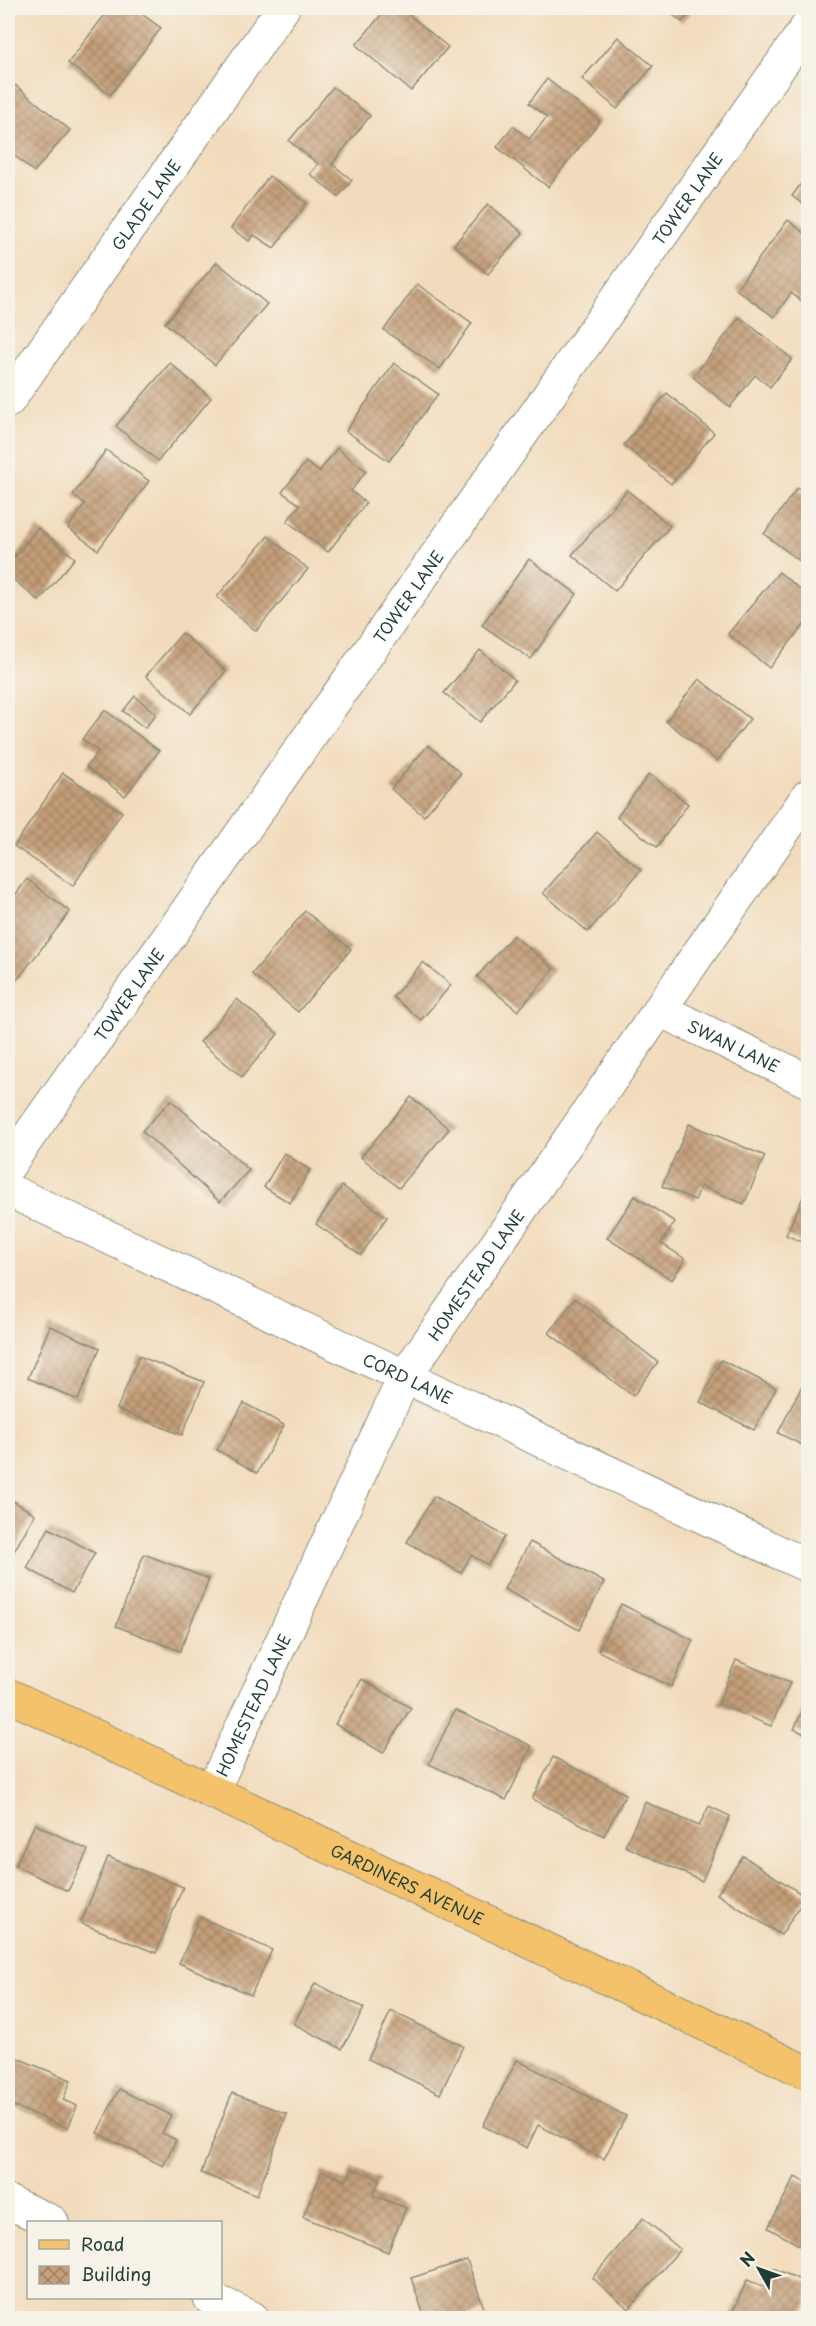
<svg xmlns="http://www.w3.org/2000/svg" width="816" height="2326" viewBox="0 0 816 2326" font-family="'Playpen Sans',sans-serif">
<defs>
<pattern id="building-cross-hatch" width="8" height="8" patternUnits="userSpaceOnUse" patternTransform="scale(1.5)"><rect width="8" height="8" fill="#c59e78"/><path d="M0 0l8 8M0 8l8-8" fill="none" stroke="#9f8263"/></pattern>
</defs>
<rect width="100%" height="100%" fill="#f7f3e8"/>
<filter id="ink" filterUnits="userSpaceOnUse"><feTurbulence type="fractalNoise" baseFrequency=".0167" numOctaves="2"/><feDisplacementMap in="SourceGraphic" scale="12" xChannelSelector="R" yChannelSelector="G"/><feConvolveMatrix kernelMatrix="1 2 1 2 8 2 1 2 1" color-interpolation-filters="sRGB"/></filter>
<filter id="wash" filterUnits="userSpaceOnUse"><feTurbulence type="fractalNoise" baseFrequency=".008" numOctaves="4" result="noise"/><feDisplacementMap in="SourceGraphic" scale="24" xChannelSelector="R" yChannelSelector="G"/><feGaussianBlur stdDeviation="1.35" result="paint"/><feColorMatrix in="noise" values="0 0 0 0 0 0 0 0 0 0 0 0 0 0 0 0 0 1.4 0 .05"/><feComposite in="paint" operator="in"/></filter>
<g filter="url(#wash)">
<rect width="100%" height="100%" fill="#f2dbbc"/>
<g id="blocks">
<g fill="url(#building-cross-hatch)">
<path d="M110 8H133L161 28 110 95 68 63Z"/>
<path d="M387 8H401L448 47 411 91 356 45Z"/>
<path d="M664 8H694L682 22Z"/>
<path d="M618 37 653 66 617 109 582 79Z"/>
<path d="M547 79 600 121 548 187 497 147 513 126 529 139 547 117 529 103Z"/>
<path d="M15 85 70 130 34 172 8 150V94Z"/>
<path d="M333 87 370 116 332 164 352 180 338 197 310 174 318 164 289 141Z"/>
<path d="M808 174V208L792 196Z"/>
<path d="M269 176 307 203 274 248 254 235 249 241 231 228Z"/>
<path d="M488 204 523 233 488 274 454 245Z"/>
<path d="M788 220 808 236V306L791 293 774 317 736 289Z"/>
<path d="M217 262 267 304 215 365 165 323Z"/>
<path d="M417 284 472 323 440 369 384 330Z"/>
<path d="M740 317 792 359 770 387 755 375 730 407 693 377Z"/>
<path d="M170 363 211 398 158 461 116 426Z"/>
<path d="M394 363 438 394 389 461 346 431Z"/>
<path d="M667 393 714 433 671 484 624 445Z"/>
<path d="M337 448 366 471 351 491 366 503 328 552 287 521 300 505 282 492 306 462 319 472Z"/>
<path d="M106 450 149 481 98 550 68 528 85 504 73 495Z"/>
<path d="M797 488 805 495 808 490V567L764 534Z"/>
<path d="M627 490 670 526 615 591 572 555Z"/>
<path d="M38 528 75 558 39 601 8 575V565Z"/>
<path d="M268 536 308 569 256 631 217 597Z"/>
<path d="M529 559 577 594 531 659 482 625Z"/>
<path d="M779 572 808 596V620L769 668 728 634Z"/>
<path d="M182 633 226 671 190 714 146 676Z"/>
<path d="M480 650 515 680 480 722 444 693Z"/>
<path d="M699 679 750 719 717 761 666 721Z"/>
<path d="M135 696 156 714 145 728 123 711Z"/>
<path d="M105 710 159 751 125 796 86 767 98 751 82 739Z"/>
<path d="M428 745 461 773 424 816 391 789Z"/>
<path d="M63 773 122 812 73 886 14 846Z"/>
<path d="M649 774 688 804 657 847 617 817Z"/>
<path d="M597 832 641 870 588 932 543 893Z"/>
<path d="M27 879 70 912 17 980 8 972V905Z"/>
<path d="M305 911 351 949 298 1012 252 974Z"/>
<path d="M513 935 554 969 518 1011 477 977Z"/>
<path d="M423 962 451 985 421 1020 393 997Z"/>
<path d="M808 967V985L802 982Z"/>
<path d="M237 999 278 1034 242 1077 200 1042Z"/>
<path d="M411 1097 449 1129 399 1188 361 1157Z"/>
<path d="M171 1100 249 1170 220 1202 142 1131Z"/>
<path d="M689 1124 765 1156 744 1204 701 1186 695 1200 662 1186Z"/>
<path d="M284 1153 310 1170 290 1203 264 1187Z"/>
<path d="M342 1186 387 1217 361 1255 316 1224Z"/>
<path d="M808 1186V1245L786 1235Z"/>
<path d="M635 1196 675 1222 661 1243 685 1259 672 1280 607 1238Z"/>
<path d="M575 1298 658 1362 633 1396 549 1333Z"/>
<path d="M50 1326 100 1348 78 1400 28 1378Z"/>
<path d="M139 1356 204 1382 182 1435 117 1409Z"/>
<path d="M721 1360 776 1388 754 1430 700 1402Z"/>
<path d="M803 1384 808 1387V1448L778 1433Z"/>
<path d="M244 1403 284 1425 257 1473 217 1450Z"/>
<path d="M434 1496 505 1536 488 1565 471 1555 461 1573 407 1542Z"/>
<path d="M8 1498 35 1514 8 1562Z"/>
<path d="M49 1528 95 1553 72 1593 27 1568Z"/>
<path d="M530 1542 604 1582 579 1630 504 1589Z"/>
<path d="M144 1554 209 1579 180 1651 116 1626Z"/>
<path d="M621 1604 693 1640 671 1687 598 1651Z"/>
<path d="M736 1660 790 1683 771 1726 718 1704Z"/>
<path d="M362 1679 411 1708 383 1753 335 1724Z"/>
<path d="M808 1698V1735L794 1729Z"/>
<path d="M455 1710 532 1746 506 1800 429 1764Z"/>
<path d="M553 1757 626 1794 604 1836 532 1799Z"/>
<path d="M645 1802 699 1826 709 1806 730 1816 702 1881 625 1846Z"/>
<path d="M35 1824 88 1850 68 1891 15 1866Z"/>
<path d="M743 1856 806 1897 781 1935 717 1894Z"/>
<path d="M108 1857 183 1887 156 1953 81 1923Z"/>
<path d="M200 1917 272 1950 251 1995 179 1963Z"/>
<path d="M315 1983 364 2008 342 2049 294 2024Z"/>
<path d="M391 2011 463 2046 440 2094 368 2059Z"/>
<path d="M17 2058 71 2080 63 2100 77 2106 68 2128 8 2104V2081Z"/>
<path d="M517 2060 626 2116 604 2159 538 2125 527 2148 483 2126Z"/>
<path d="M119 2089 171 2115 162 2133 176 2140 163 2166 97 2133Z"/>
<path d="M232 2093 287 2114 257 2195 201 2173Z"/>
<path d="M352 2168 380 2179 373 2195 406 2208 388 2252 303 2217 322 2171 346 2181Z"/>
<path d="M795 2177 808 2184V2250L768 2228Z"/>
<path d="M643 2218 680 2249 629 2309 592 2278Z"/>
<path d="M467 2260 485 2311 462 2318H425L411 2278Z"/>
<path d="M773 2268 808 2283V2302L801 2318H730L747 2280 765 2287Z"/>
</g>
</g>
</g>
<g filter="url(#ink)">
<use href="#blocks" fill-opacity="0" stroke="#888c78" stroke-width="1.5"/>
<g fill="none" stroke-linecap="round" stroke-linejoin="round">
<defs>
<g id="minor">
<path id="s1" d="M8 401 283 8"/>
<path id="s2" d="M660 1010 808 1081"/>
<path id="s3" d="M8 1166 808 26"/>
<path id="s4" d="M8 1190 808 1566"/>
<path id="s5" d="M212 1792 405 1376 808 796"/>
<path d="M8 2202 52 2222"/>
<path d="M210 2298 252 2318"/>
</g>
<g id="major">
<path id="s6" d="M8 1695 808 2073"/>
</g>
</defs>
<use href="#minor" stroke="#888c78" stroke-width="35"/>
<use href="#major" stroke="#888c78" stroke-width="35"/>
<use href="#minor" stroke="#fff" stroke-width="33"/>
<use href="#major" stroke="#f4c26a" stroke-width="33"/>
</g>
</g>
<g text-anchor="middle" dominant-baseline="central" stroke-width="6" stroke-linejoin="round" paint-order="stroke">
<g font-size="16" fill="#1f3d34" stroke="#f7f3e8">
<text stroke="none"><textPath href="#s3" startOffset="1182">TOWER LANE</textPath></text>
<text stroke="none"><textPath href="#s1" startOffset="240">GLADE LANE</textPath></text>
<text stroke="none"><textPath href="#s3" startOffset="696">TOWER LANE</textPath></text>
<text stroke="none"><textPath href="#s3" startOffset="210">TOWER LANE</textPath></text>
<text stroke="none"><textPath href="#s2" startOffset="82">SWAN LANE</textPath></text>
<text stroke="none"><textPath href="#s5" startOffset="582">HOMESTEAD LANE</textPath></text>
<text stroke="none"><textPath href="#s4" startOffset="442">CORD LANE</textPath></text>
<text stroke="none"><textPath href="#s5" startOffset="96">HOMESTEAD LANE</textPath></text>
<text stroke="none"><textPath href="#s6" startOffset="442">GARDINERS AVENUE</textPath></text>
</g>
</g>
<rect width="816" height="2326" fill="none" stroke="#f7f3e8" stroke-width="30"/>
<rect x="27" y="2221" width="195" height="78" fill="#f7f3e8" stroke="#a1aaa0" stroke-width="1.5"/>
<rect x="39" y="2240" width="30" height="9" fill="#f4c26a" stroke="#a1aaa0" stroke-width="1.5"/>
<text x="81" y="2251" font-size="18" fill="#1f3d34">Road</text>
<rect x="39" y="2266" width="30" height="18" fill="url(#building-cross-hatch)" stroke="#a1aaa0" stroke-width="1.5"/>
<text x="81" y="2281" font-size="18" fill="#1f3d34">Building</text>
<g transform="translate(759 2269) rotate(310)" stroke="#f7f3e8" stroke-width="4.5" paint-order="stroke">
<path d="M0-4.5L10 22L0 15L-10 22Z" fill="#1f3d34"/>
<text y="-9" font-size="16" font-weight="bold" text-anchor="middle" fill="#1f3d34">N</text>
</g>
</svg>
